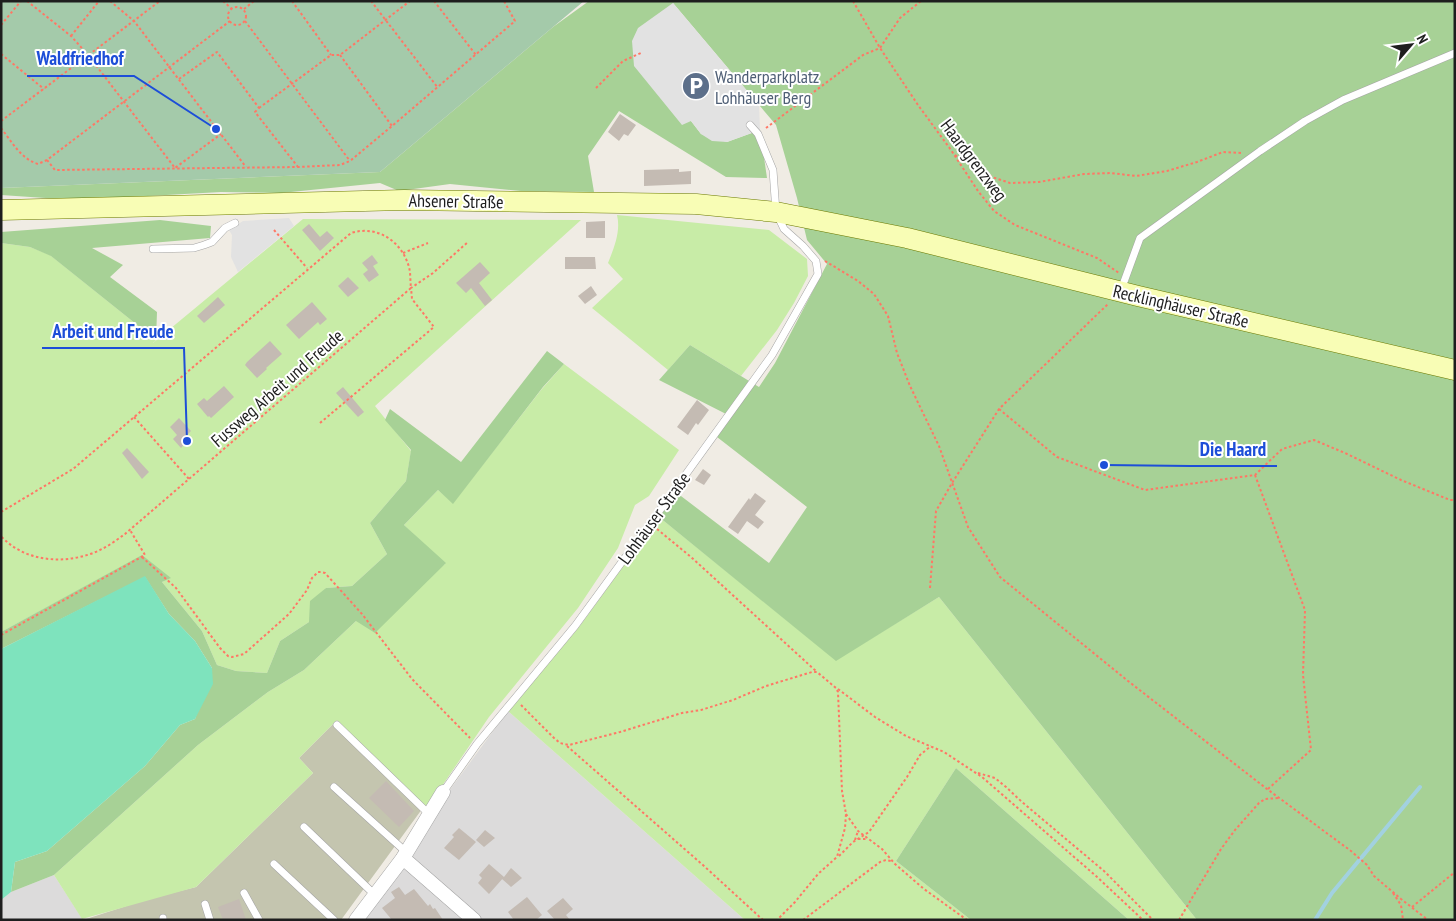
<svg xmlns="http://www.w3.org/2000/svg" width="1456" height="921" viewBox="0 0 1456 921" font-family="'PT Sans Narrow',sans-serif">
<rect width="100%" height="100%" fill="#f0ece4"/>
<g fill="#dcdbdb">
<path d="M508 711 745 920H359L446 795Z"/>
<path d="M54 875 83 920H1V900L11 892Z"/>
</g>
<path fill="#c4c5af" d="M337 720 425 805 341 920H83L148 899 196 887 313 773 299 758Z"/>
<g fill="#c8eca7">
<path d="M617 215 769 230 807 259 808 276 794 303 777 330 741 376 690 345 668 370 592 308 623 279 608 263C614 248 621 231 617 215Z"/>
<path d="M303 219 581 220 375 406 411 451 406 481 370 523 387 554 352 586 326 588 309 622 280 641 267 673 236 671 217 665 202 631 162 582 170 578 142 556 1 632V243L30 247 50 255 156 340 153 343Z"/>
<path d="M564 364 679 450 649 496 635 505 618 548 578 608 489 717 427 808 337 720 299 758 313 773 196 887 82 919 54 875 198 745 268 692 304 670 356 621 445 564 404 525 438 490 453 503 541 390Z"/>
<path d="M659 517 836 660 939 597 1197 920H1129L956 768 896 861 971 920H745L508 711 579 627Z"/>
</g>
<g fill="#a7d196">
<path d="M589 1H1455V920H1197L939 597 836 661 659 517 677 493 769 563 807 507 717 437 730 416 659 380 690 345 759 387 775 363 827 264 807 240 797 198 776 125 673 3 691 121 701 134 727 142 760 130 767 178 726 177 619 111 588 156 594 192 521 191 450 184 399 191 380 183 281 193 221 192 75 200 1 195V188L380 172 553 27Z"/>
<path d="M160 220 211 226 210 238 92 248 123 265 110 277 157 312 156 340 51 256 30 247 1 243V232Z"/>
<path d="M547 351 564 364 543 387 453 504 438 490 404 525 446 563 375 633 356 621 304 670 268 692 198 745 54 875 11 892 15 862 47 851 145 766 180 725 195 719 212 668 195 641 169 614 145 577 1 649V632L142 555 171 578 162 582 202 631 217 665 236 671 267 673 280 641 309 622 310 601 326 588 352 586 387 554 370 523 406 481 411 450 385 420 390 409 461 462Z"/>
<path d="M956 768 1129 920H971L896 861Z"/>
</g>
<path fill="#a4caaa" d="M1 1H584L380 172 1 188Z"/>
<path fill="#7ee3bd" d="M145 576 169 614 195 641 212 668 213 684 195 719 180 725 145 766 47 851 15 862 11 892 1 900V649Z"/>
<g fill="#e2e2e2">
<path d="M673 3 759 105 760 130 727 142 712 141 701 134 691 121 682 125 634 66 632 41 638 28Z"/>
<path d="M289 218 294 226 238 272 231 257 232 235 229 230 243 221Z"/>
</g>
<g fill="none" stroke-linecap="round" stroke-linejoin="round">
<path stroke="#a2d1e0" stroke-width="4" d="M1315 920 1332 893 1420 787"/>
</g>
<g fill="#c4bbb3">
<path d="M620 114 636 125 628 136 624 134 619 141 608 132Z"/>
<path d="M679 169V172L691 171V184L644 186V170Z"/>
<path d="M605 221V238H586V222Z"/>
<path d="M309 224 320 237 327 231 334 238 320 251 302 230Z"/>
<path d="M372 255 378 263 373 266 379 275 369 282 363 274 368 270 362 263Z"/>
<path d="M565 257H595L596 269H565Z"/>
<path d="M480 262 490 273 479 283 492 300 485 306 471 288 466 293 456 283Z"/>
<path d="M348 277 359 288 348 297 338 286Z"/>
<path d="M591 286 597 295 585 304 578 296Z"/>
<path d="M218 297 225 305 204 323 197 316Z"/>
<path d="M312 302 327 319 320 325 318 322 299 339 286 325Z"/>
<path d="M270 341 282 354 266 368 267 369 257 378 245 365 247 362Z"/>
<path d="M224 386 234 397 211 418 209 416 208 417 197 404 204 398 207 401Z"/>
<path d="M343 387 364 412 358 417 336 393Z"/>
<path d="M697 400 709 410 698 425 696 423 688 435 677 427Z"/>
<path d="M179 418 191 431 186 436 189 439 181 448 173 439 177 435 170 427Z"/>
<path d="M127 448 149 472 142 479 122 453Z"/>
<path d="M703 469 711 475 704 485 695 480Z"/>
<path d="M755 493 766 501 755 515 764 522 758 529 747 521 738 534 728 527 749 498 750 500Z"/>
<path d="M386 781 414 811 399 827 369 798Z"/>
<path d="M459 828 476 842 459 860 444 848 454 837 452 835Z"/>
<path d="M485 830 495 838 484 847 476 840Z"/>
<path d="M489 864 504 877 511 868 522 878 511 887 502 879 504 877 489 894 478 883 482 878 479 875Z"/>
<path d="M399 887 405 895 414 889 428 906 430 904 433 909 435 908 443 920H392L382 908 395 898 391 892Z"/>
<path d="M527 897 542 915 536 920H514L508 912Z"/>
<path d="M563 898 573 909 566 915 570 920H555L547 911Z"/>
<path d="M239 899 246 920H223L218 907Z"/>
</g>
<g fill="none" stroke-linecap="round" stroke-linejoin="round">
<defs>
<g id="lane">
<path d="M153 249 194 248 204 245 212 242 225 228 235 223"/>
<path d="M1121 290 1140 238 1260 151 1305 121 1343 100 1455 53"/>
<path d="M337 725 429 814"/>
<path d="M334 787 406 852"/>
<path d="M443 792 477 744 575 626 660 510 772 355 818 274 816 261 803 246 784 229 776 212 773 170 758 134 750 125"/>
<path d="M304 827 375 895"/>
<path d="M274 864 334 920"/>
<path d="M244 893 259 920"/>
<path d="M205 904 210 920"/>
<path d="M163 918V920"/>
</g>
<g id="street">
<path d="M403 858 474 920"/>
<path d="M356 920 403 858 443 792"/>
</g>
<path id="secondary" d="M1 210 404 200 696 204 776 212 907 238 1138 296 1455 370"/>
</defs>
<use href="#lane" stroke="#a5a5a5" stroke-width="8"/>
<use href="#street" stroke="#a5a5a5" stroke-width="15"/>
<use href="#secondary" stroke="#6b7a00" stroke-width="21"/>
<g stroke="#ff7765" stroke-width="2" stroke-dasharray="2.5 2.5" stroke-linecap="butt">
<path d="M27 1 71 36 88 55 175 168 221 134"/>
<path d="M110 1 134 21 246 167"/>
<path d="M223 1 232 9"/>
<path d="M292 1 331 55"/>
<path d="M371 1 438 88"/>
<path d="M434 1 476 55"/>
<path d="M853 1 880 48 918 105 951 150 978 191 994 211 1015 225 1097 258 1119 273"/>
<circle cx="237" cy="16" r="9"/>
<path d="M244 9 254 1"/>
<path d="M245 21 350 161"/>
<path d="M1 25 21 1"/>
<path d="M71 36 99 1"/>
<path d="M1 54 44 89"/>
<path d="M340 55 392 126"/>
<path d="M179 79 217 52 259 108 255 112 298 167"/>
<path d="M596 88 623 61 641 53"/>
<path d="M259 108 331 55H340L410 1"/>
<path d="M1 121 160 1"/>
<path d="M1 128C12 142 21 159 38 164L47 160 230 21"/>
<path d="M766 128 863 55 880 48 900 18 921 1"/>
<path d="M955 155 992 177 1010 183 1039 182 1084 174 1111 173 1136 176 1167 171 1197 162 1223 152 1241 153"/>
<path d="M47 160 55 170 298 167 340 165 350 161 392 126 515 21 504 1"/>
<path d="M274 230 307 268"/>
<path d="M403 253 428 243"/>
<path d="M825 261 858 281 874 294 888 316 897 353 910 386 939 446 968 527 1000 577 1128 681 1267 789 1351 851 1367 865 1374 876 1401 899 1428 920"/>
<path d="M999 409 1057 457 1145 490 1255 475 1282 449 1314 440 1345 453 1401 480 1450 500H1455"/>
<path d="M134 417 189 479"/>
<path d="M320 423 434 327 412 299 411 288 433 273 468 242"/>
<path d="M1255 475 1305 610 1303 675 1311 750 1268 789"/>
<path d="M1 512 73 469 351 233C376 225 400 240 408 264 411 271 410 281 411 288L125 534C118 539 110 545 102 549 71 565 26 564 1 536"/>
<path d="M657 529 691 557 817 672"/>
<path d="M142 557 176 588 220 648 228 656 232 657 244 654 289 614 307 590 312 578 318 572H321L325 573 362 614 412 679 470 738"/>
<path d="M930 588 936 511 952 483 999 409 1108 304"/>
<path d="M1 635 145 555 130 530"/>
<path d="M838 689 875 717 906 736 944 752 982 777 1096 876 1143 920"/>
<path d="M521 705 554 738 560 743 569 745 620 732 682 713 701 710 733 700 766 686 812 672H817L836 688 838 692 842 791 846 814 845 828 837 857 818 874 795 902 777 920"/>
<path d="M567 746 704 866 763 920"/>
<path d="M978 773 995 778 1006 787 1022 802 1104 871 1153 920"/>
<path d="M846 814 858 831 882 849 895 864 924 889 967 920"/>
<path d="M858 839H868"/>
<path d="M855 840 858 831"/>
<path d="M839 856 853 842 869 832 907 777 920 755 931 746"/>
<path d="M1393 893 1401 905 1403 920"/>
<path d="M1412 907 1455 872"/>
<path d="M803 920 880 862 886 860 891 861"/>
<path d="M1179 920 1221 849 1235 830 1259 803 1265 799 1278 798"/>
</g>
<use href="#lane" stroke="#fff" stroke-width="7"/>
<use href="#street" stroke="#fff" stroke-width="14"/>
<use href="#secondary" stroke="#f8fdb5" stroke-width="20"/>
</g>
<defs>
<symbol id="parking-disc" viewBox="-11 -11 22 22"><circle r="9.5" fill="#5c6f8a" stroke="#fff"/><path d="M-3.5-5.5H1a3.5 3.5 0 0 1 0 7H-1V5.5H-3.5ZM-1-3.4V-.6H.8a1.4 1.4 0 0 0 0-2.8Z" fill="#fff"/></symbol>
</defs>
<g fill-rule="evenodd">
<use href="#parking-disc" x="680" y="70" width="32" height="32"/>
</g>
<g text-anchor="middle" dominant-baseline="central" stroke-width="4" stroke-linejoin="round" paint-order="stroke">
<g font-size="18" fill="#4e5e75" stroke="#fff" text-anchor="start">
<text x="715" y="76">Wanderparkplatz<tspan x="715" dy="21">Lohhäuser Berg</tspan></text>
</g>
<g font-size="18" fill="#1e1e1e" stroke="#fff">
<text transform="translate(974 160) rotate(53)">Haardgrenzweg</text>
<text transform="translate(456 201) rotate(1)">Ahsener Straße</text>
<text transform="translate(1181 306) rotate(13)">Recklinghäuser Straße</text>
<text transform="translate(277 388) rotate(-41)">Fussweg Arbeit und Freude</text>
<text transform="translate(654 518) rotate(-54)">Lohhäuser Straße</text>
</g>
</g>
<path fill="none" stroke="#1d4ed8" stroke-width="2" d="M216 129L134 76H27M187 441L184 348H42M1104 465L1190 466H1277"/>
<g fill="#1d4ed8" stroke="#fff" stroke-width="2">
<circle cx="216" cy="129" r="5"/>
<circle cx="187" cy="441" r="5"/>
<circle cx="1104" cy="465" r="5"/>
</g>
<g font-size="19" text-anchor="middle" font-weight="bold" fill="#1d4ed8" stroke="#fff" stroke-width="4" stroke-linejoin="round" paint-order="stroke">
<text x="80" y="65">Waldfriedhof</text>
<text x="113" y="338">Arbeit und Freude</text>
<text x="1233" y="456">Die Haard</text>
</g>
<rect width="1456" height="921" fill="none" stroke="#1e1e1e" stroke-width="5"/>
<g transform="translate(1411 45) rotate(62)" stroke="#ffffff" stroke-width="4" paint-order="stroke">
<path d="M0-4L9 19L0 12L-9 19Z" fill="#1e1e1e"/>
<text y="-8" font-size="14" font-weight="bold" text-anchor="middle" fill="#1e1e1e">N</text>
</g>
</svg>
